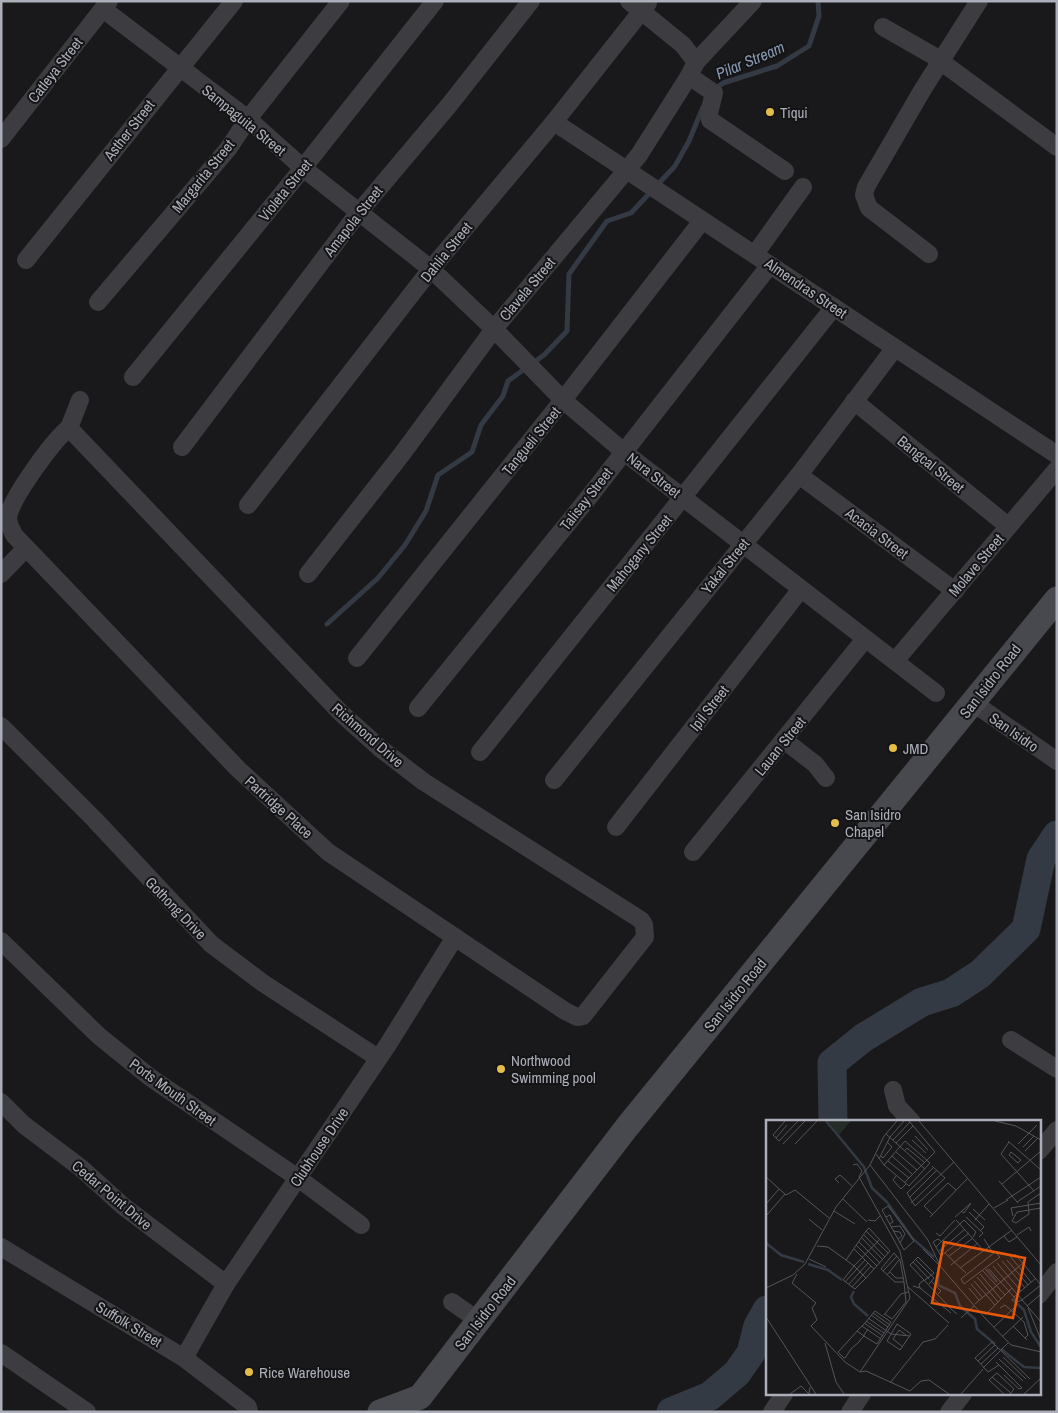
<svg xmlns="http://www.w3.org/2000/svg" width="1058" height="1413" viewBox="0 0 1058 1413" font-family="'Archivo Narrow',sans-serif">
<rect width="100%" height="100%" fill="#19191b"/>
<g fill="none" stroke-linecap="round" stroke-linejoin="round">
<g stroke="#333a43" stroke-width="5">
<path d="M714 90 723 83 777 66 809 46 819 16 818 1"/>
<path d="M327 624 378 578 405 545 426 511 438 475 472 452 481 425 503 396 508 381 544 355 567 331 569 274 607 221 631 213 675 166 689 141 703 107"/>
</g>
<g stroke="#333a43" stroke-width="29">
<path d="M833 1122 832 1063 863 1038 922 1002 951 993 980 974 1026 929 1041 859 1057 835"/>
<path d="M671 1412 710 1396 737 1373 751 1353 758 1326 767 1310"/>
</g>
<g stroke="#3c3c41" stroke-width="18">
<path d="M103 9 248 119 303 168 431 269 494 329 563 400 624 452 936 693"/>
<path d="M883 27 932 55 1057 147"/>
<path d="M696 62 753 1"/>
<path d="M689 76 714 93 709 113 710 120 785 171"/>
<path d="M554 122 1057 455"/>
<path d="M1 139 109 1"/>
<path d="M755 254 803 187"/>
<path d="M929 254 869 208 864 195 866 187 923 89 979 1"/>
<path d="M26 260 234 1"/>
<path d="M98 302 228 149 248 119 341 1"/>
<path d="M133 377 303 168 435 1"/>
<path d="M854 401 1008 526"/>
<path d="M69 428 341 713 381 749 424 782 641 920 644 925 645 937 583 1016 577 1017 565 1011 328 852 238 769 14 535C11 528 6 521 9 513 15 494 53 440 69 428Z"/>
<path d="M69 428 80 400"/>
<path d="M182 447 359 212 450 104 531 1"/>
<path d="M799 475 955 591"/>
<path d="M248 505 431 269 554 122 648 3"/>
<path d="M1 574 26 548"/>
<path d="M308 574 402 454 494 329 639 155 689 76 696 62 683 45 629 1"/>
<path d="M357 658 563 400 702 221"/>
<path d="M895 661 1057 469"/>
<path d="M972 702 1057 761"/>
<path d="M418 708 585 502 770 265"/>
<path d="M1 726 95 820 211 944 263 983 378 1058"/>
<path d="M784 740 815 764 826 778"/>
<path d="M480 752 834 307"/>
<path d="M554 780 799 475 894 349"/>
<path d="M616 827 801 589"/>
<path d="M693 852 865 639"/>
<path d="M1 941 99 1036 151 1078 298 1178 361 1225"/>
<path d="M1011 1040 1057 1069"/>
<path d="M893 1090 897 1106 912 1122"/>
<path d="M1 1102 24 1125 81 1168 123 1206 226 1284"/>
<path d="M1039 1151 1057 1130"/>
<path d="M1 1247 184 1358 248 1407 249 1412"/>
<path d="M1039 1295 1057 1272"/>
<path d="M452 1302 479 1321"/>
<path d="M1 1353 87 1412"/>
<path d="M184 1358 226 1284 387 1046 455 937"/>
<path d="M772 1412 784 1394"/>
<path d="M850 1412 862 1394"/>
<path d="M949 1412 963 1394"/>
</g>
<path stroke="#48494f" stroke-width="25" d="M380 1412 420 1397 627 1127 1057 599"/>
</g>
<g fill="#e3bd48" stroke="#141416" stroke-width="2">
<circle cx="770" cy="112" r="5"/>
<circle cx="893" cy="748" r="5"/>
<circle cx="835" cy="823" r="5"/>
<circle cx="501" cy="1069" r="5"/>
<circle cx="249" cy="1372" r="5"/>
</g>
<g text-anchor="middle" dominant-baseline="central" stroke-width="4" stroke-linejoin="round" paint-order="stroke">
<g font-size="15" fill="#acafb9" stroke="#141416">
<text transform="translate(55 70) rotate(-52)">Catleya Street</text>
<text transform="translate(244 120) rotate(39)">Sampaguita Street</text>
<text transform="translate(129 130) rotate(-52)">Asther Street</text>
<text transform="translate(203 176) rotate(-51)">Margarita Street</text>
<text transform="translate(285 190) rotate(-51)">Violeta Street</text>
<text transform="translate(353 221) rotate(-52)">Amapola Street</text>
<text transform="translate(446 252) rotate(-51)">Dahlia Street</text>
<text transform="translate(806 288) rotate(34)">Almendras Street</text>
<text transform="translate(527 289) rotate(-50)">Clavela Street</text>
<text transform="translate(531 441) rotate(-51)">Tangueli Street</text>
<text transform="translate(931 464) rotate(39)">Bangcal Street</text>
<text transform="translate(654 475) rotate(38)">Nara Street</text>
<text transform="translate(586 499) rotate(-52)">Talisay Street</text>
<text transform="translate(877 533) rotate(37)">Acacia Street</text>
<text transform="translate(639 553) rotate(-51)">Mahogany Street</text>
<text transform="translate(976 565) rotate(-50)">Molave Street</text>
<text transform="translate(725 566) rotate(-51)">Yakal Street</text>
<text transform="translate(990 681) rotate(-52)">San Isidro Road</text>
<text transform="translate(709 708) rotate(-52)">Ipil Street</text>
<text transform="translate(1014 732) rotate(35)">San Isidro</text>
<text transform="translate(368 735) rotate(41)">Richmond Drive</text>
<text transform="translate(780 746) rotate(-51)">Lauan Street</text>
<text transform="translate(279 807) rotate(42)">Partridge Place</text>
<text transform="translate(176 908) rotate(46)">Gothong Drive</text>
<text transform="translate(735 995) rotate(-51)">San Isidro Road</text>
<text transform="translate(173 1092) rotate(36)">Ports Mouth Street</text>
<text transform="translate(319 1147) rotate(-56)">Clubhouse Drive</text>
<text transform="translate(112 1195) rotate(40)">Cedar Point Drive</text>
<text transform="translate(485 1313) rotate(-52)">San Isidro Road</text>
<text transform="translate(129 1324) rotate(31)">Suffolk Street</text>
</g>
<g font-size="15" fill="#acafb9" stroke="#141416" text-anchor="start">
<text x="780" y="112">Tiqui</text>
<text x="903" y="748">JMD</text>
<text x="845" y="814">San Isidro<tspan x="845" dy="17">Chapel</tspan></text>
<text x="511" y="1060">Northwood<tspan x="511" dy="17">Swimming pool</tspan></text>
<text x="259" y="1372">Rice Warehouse</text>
</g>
<g font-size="16" font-style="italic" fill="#8699b1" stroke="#141416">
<text transform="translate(750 60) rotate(-23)">Pilar Stream</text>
</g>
</g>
<g transform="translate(766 1120)">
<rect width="275" height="275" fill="#19191b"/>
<path d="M62 1H85L73 15Z" fill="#252c27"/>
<path fill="none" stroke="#333a43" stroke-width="2.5" d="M60 1 98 47 106 68 121 82 147 119 168 137M0 123 15 135 38 142M42 144 62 150 76 160M173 144 172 165 189 173 194 186 209 199 211 209 229 224M220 149 231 162M88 171 85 177 88 184 102 196M246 179 258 190 265 212 275 227M235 229 258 247 275 248"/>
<path fill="none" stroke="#54555a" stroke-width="1" d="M19 1 7 15 13 21 32 1M153 1 275 145M229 1 250 6 275 20M120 14 159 49M149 16 162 30M10 18 21 5M127 20 144 2M146 20 160 33M242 21 275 50M243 22 235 34 268 71M130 23 147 6M17 24 39 1M29 24 51 1M252 24 271 5M257 27 268 16M138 31 141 28 158 42M259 31 272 18M130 32 151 50M245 32 255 40 252 43 243 35ZM110 34 118 45 143 66 164 43 139 21 118 45M115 36 117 38 126 27 121 22M126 36 146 54M113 39 124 17 138 1M122 41 143 58M104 45 162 120 174 146 218 197 245 225 275 232M166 46 179 58 149 86 141 73 168 47M130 56 127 60 135 69 140 64M0 57 20 75 29 70 63 98M233 61 252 83M73 63 69 59 74 55 86 66M138 63 169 32 143 1M236 64 275 31M143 78 171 50M77 79 101 102M240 80 275 57M251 82 275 66M145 83 188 42M0 84 13 69M122 86 148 121 138 130 116 90ZM228 88 242 80M207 89 219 100M68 91 89 104M195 91 198 93 205 83M203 92 218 107 214 111M166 94 158 86 182 63 190 70M0 96 19 74M247 96 245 88 275 83M120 97 124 95 127 102 123 104M164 97 202 58M189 97 205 83M200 97 217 113 213 117M43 99 56 110M102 100 109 101 115 95M190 100 217 130M209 100 223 84M246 101 250 103 263 94 262 82 275 73M246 101 251 92 275 88M125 107 134 106 139 114 134 123M100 111 122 133M127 111 134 112 136 116 132 119M170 113 174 116 189 100M98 115 119 137M251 115 263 107 265 111M238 116 243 122 251 117M96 118 117 140M218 119 227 133M93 122 114 143M176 122 172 119 167 122 175 136 203 113M90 125 111 146M51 126 62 127 80 140 100 111 103 108 124 131 108 149 88 129M170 127 198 100 210 112 207 117M157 129 174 146M172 132 199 109M229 132 234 137 198 164 195 159ZM128 133 134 140 138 162H129L115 149ZM179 133 200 153M249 134 275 165M183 136 207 118M244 136 265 162M43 139 60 147M149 139 168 158 163 164M80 140 88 146 77 160 89 169 100 158M241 140 262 165M236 141 259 168M147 142 163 159M231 143 255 171M185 145 212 123M227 146 275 202M194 148 246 110M108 149 100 158 88 146 114 119M223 149 248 177 270 158M117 151 131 136M217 151 239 175M124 152 130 158H137M31 154 26 163 50 183 46 188 51 200 45 206 79 242 94 252 144 178 134 131 93 57 96 51 91 44 87 45M214 154 235 179M121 155 133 140M211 157 232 182M159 160 168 153 152 137 144 145 185 189 191 194M165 161 175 171 172 174M208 161 229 185M79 162 99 140M83 164 102 143M205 164 216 177M147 166 154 168 153 164 158 160M86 167 105 146M142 167 183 203M0 168 27 155 39 144 70 87 104 45 118 16 131 1M154 168 185 193M203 168 213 180M248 177 251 182 256 180 275 165M209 184 257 143M261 186 275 174M234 188 239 185 258 202 262 215 259 218M262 188 275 220M107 193 124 205M119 194 126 199 140 182 138 162M105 195 122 207M118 195 135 174 142 172M219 195 246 168M0 197 50 274M102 198 125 214 144 216M195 198 208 186M100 201 118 213M98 203 117 216M131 204 145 214 134 230 121 221ZM96 206 115 219M247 206 261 220M228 207 248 188M91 211 98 216 101 218 111 224 125 202 109 191 99 203 93 209 74 230 72 232 78 238H79L85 229 93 222 95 219 98 216V215L102 209M236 217 257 197M59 223 70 262 78 274M137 227 127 219 133 210 140 215M237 237 260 259M233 239 257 261M212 241 229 225M230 242 256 268 253 269 238 255M215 244 232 228M233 245 222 252 209 238 226 222 264 259M217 248 242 223M94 252 100 251 144 271 155 261 163 260 183 274M226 257 245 273M124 263 157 222 169 219 182 205M24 274 35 266 43 274 44 267M195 274 217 249M238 274 223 260 231 253 248 269 244 274M258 274 275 258"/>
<path fill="#e8590c" fill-opacity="0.15" stroke="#e8590c" stroke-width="2.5" d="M178 122 259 138 247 198 166 183Z"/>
<rect width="275" height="275" fill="none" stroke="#acafb9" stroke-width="2.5"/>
</g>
<rect width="1058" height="1413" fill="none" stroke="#acafb9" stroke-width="5"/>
</svg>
